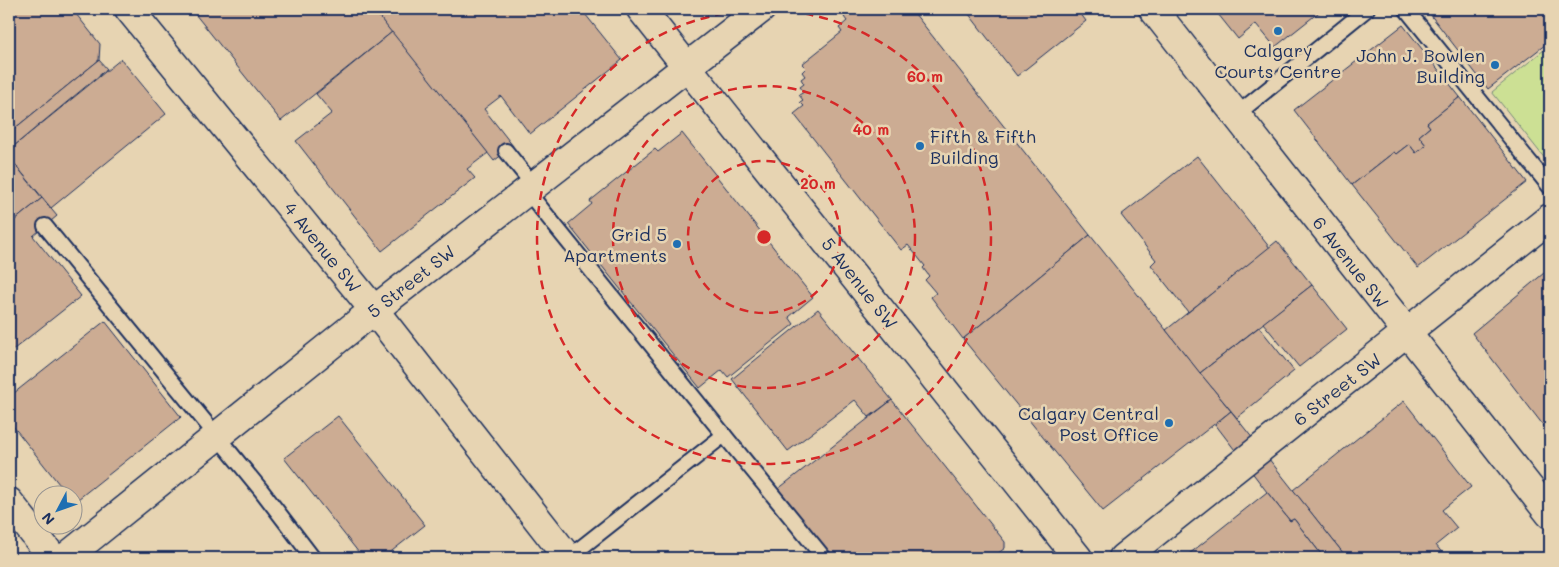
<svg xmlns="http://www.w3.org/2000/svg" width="1559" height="567" viewBox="0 0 1559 567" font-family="Mali,sans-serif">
<rect width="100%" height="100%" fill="#e7d4b2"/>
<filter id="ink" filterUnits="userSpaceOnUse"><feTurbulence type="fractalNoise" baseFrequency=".02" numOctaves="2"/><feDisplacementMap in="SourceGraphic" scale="10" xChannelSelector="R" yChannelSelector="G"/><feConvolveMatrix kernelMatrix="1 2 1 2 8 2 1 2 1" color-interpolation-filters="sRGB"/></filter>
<g filter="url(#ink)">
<path fill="#cce094" stroke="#748879" d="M1550 45V165L1492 92Z"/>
<g fill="#ccac93" stroke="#1b2f5e">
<path d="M9 9H72L100 44 99 60 9 133Z"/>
<path d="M191 9H373L392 32 281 121Z"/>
<path d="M373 9H581L622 60 530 134 501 96 484 109 513 146 494 161Z"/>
<path d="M852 9H911L1090 235 963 339 931 297 936 293 925 280 929 276 923 268 925 266 908 245 901 250 794 114 804 106 800 102 803 100 799 95 804 92 800 87 804 84 801 79 805 76 802 72 806 68 802 64 842 32 839 28 847 21 844 17Z"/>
<path d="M965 9H1077L1086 21 1017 76Z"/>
<path d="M1214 9H1323L1275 47 1256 24 1238 39Z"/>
<path d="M1426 9H1550V41L1488 89Z"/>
<path d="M1403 25 1460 97 1427 123 1430 127 1419 136 1426 145 1416 153 1409 144 1396 154 1394 152 1352 185 1294 110Z"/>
<path d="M392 32 488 153 467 169 475 178 382 251 296 141 332 113 316 94Z"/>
<path d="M121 59 166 114 51 208 9 157V150Z"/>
<path d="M99 60 107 69 9 150V133Z"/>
<path d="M1460 97 1527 182 1418 268 1352 185 1394 152 1396 154 1409 144 1416 153 1426 145 1419 136 1430 127 1427 123Z"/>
<path d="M682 133 813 297 789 317 794 324 728 377 722 370 700 388 568 224 592 204 590 201 655 149 658 152Z"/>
<path d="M1197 156 1270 248 1188 312 1151 265 1156 260 1121 215Z"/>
<path d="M9 157 42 198 9 225Z"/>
<path d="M42 198 57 216 33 236 81 296 9 353V225Z"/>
<path d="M1090 235 1231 411 1103 511 963 339Z"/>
<path d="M1277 241 1312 285 1200 373 1166 330Z"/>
<path d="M1550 268V434L1472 333Z"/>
<path d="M1312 285 1347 329 1299 367 1263 323Z"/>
<path d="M818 309 892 400 869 417 855 400 788 451 732 379Z"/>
<path d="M105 321 181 417 73 503 72 494H67L9 421V397Z"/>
<path d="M1259 327 1294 371 1237 418 1200 373Z"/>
<path d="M892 400 1005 542V548L992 558H826L773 493Z"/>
<path d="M1404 401 1471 487 1442 510 1457 528 1436 545 1446 558H1347L1293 490Z"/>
<path d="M1231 411 1347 558H1324L1294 519 1290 521 1267 492 1215 424Z"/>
<path d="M338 416 425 525 383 558H363L284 458Z"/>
<path d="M1267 492 1290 521 1294 519 1324 558H1184Z"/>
</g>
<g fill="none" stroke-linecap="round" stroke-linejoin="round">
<defs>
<g id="service">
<path d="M1406 9 1550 187"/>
<path d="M1236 115 1367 9"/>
<path d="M506 151 534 186"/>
<path d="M527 191 724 435"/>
<path d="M45 226 261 490 313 558"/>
<path d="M568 558 724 435 824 558"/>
</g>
<g id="tertiary">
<path d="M9 502 53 558"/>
<path d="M65 558 374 310"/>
<path d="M1123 558 1550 218"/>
</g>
<g id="secondary">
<path d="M129 9 374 310 568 558"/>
<path d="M641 9 1078 558"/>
<path d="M1153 9 1550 514"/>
<path d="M374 310 761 9"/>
</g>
</defs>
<use href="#service" stroke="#1b2f5e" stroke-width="18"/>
<use href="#tertiary" stroke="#1b2f5e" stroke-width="31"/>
<use href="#secondary" stroke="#1b2f5e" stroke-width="31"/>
<use href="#service" stroke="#e7d4b2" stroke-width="14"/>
<use href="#tertiary" stroke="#e7d4b2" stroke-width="28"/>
<use href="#secondary" stroke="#e7d4b2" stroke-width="28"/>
</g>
</g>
<g fill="none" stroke="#d62828" stroke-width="2.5" stroke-dasharray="9 6">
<circle cx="764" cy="237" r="76"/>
<circle cx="764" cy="237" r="151"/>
<circle cx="764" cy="237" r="227"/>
</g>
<g fill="#1f6fb2" stroke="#e7d4b2" stroke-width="2">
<circle cx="1278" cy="31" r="5"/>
<circle cx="1495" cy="65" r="5"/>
<circle cx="920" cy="146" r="5"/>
<circle cx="677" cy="244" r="5"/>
<circle cx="1169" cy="423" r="5"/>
</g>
<g text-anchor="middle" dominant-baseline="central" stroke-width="5" stroke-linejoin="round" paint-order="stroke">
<g font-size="18" fill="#1b2f5e" stroke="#e7d4b2" text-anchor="end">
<text x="1278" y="50" text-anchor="middle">Calgary<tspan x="1278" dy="21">Courts Centre</tspan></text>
<text x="1485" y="55">John J. Bowlen<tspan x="1485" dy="21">Building</tspan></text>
<text x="930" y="136" text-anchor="start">Fifth &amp; Fifth<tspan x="930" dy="21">Building</tspan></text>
<text x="667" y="234">Grid 5<tspan x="667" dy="21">Apartments</tspan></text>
<text x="1159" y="413">Calgary Central<tspan x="1159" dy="21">Post Office</tspan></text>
</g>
<g font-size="18" fill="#1b2f5e" stroke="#e7d4b2">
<text transform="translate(323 247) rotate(51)">4 Avenue SW</text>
<text transform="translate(1351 262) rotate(52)">6 Avenue SW</text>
<text transform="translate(411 281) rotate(-38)">5 Street SW</text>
<text transform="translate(860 283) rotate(52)">5 Avenue SW</text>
<text transform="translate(1337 389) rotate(-38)">6 Street SW</text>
</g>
</g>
<circle cx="764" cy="237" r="8" fill="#d62828" stroke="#e7d4b2" stroke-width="2.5"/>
<g font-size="15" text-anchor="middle" font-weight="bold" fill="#d62828" stroke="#e7d4b2" stroke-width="5" stroke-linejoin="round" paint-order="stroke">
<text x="925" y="82">60 m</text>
<text x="871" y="135">40 m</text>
<text x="818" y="189">20 m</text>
</g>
<rect width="1559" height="567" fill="none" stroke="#e7d4b2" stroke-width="30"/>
<rect x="15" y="15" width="1529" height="537" fill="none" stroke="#1b2f5e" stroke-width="2" filter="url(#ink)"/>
<g transform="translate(58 510) rotate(229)"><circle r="24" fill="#e7d4b2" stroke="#959290"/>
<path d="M0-4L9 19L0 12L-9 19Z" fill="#1f6fb2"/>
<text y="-8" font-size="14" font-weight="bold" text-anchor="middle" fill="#1b2f5e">N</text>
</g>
</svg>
